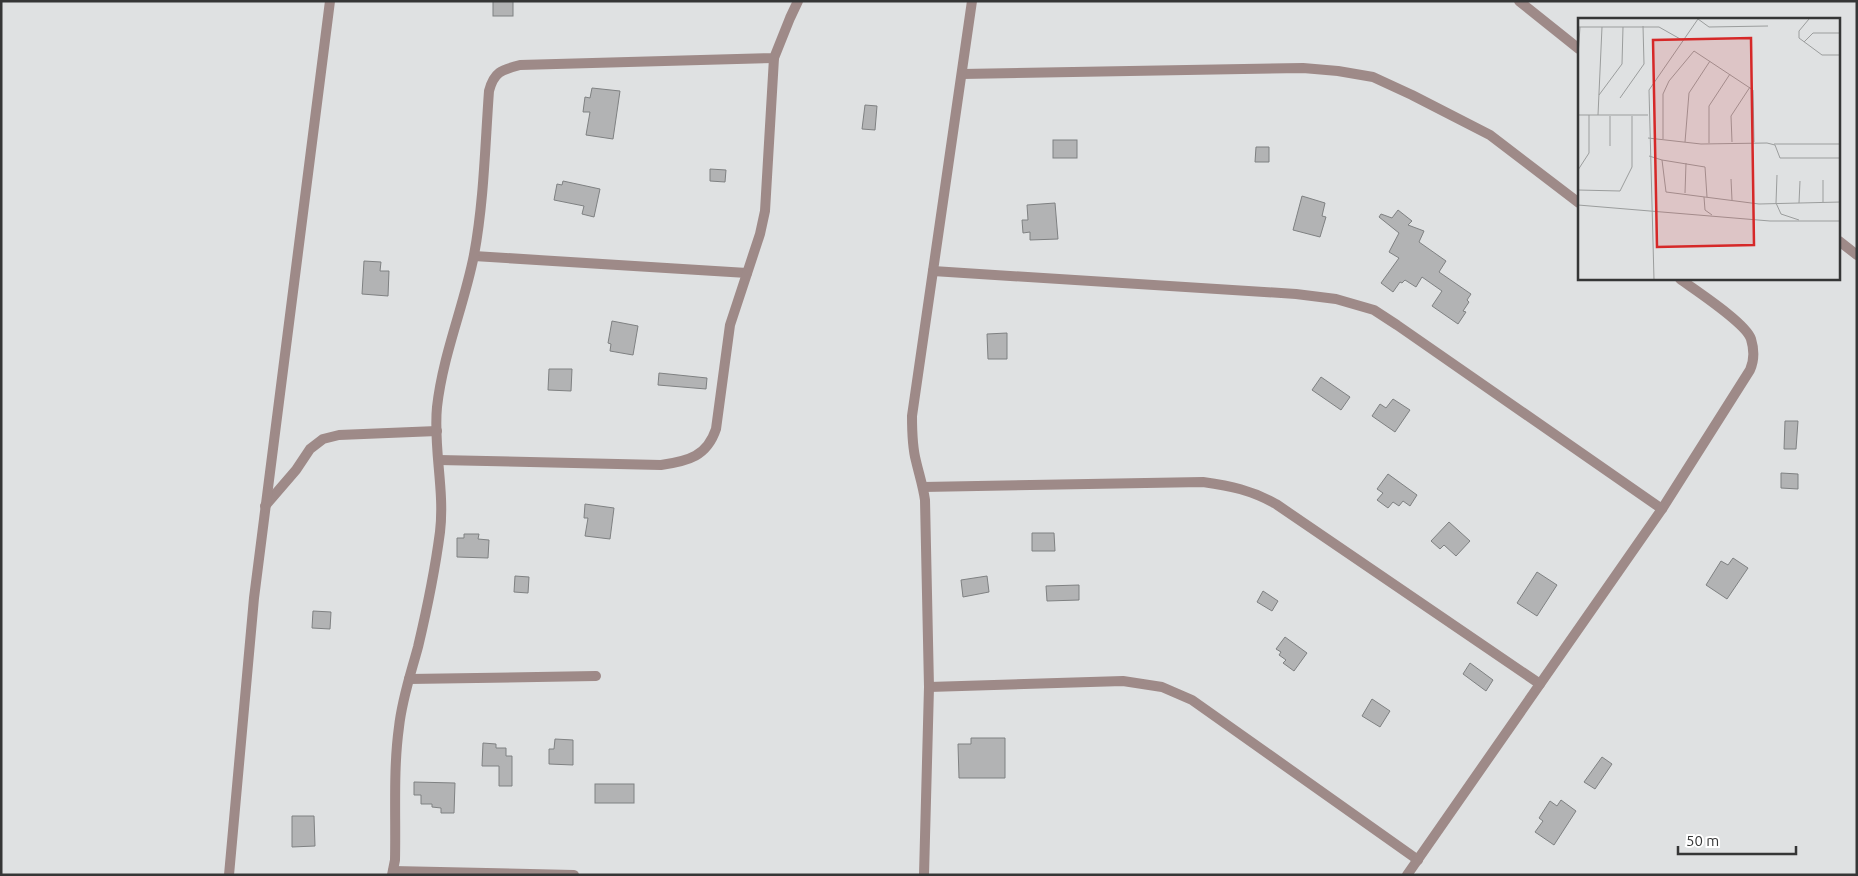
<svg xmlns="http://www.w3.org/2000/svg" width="1858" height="876" viewBox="0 0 1858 876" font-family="Ubuntu,sans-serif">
<rect width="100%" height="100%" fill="#dfe1e2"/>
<g fill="#b2b3b4" stroke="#7f8182">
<rect x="493" y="1" width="20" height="15"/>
<path d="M592 88 620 91 613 139 586 135 590 112H583L585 97 590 98Z"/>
<path d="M865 105 877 106 875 130 862 129Z"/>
<rect x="1053" y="140" width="24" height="18"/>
<path d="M1256 147H1269V162H1255Z"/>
<path d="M710 169 726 170 725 182 710 181Z"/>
<path d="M563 181 600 189 594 217 582 214 584 206 554 200 557 184 562 185Z"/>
<path d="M1302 196 1325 203 1322 216 1326 217 1320 237 1293 230Z"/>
<path d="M1055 203 1058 239 1030 240V232L1023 233 1022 220H1028L1027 205Z"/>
<path d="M1398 210 1412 221 1408 225 1424 231 1419 242 1446 261 1439 272 1471 294 1467 300 1469 302 1463 311 1466 312 1458 324 1432 306 1442 291 1422 277 1416 287 1405 280 1402 283 1400 282 1393 292 1381 283 1399 258 1389 252 1399 233 1379 217 1381 214 1392 218Z"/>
<path d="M364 261 381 262 380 271H389L388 296 362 294Z"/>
<path d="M612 321 638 326 633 355 610 351 611 344 608 343Z"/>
<path d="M1007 333V359H988L987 334Z"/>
<path d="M549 369H572L571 391 548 390Z"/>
<path d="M659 373 707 378 706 389 658 385Z"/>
<path d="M1321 377 1350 397 1341 410 1312 390Z"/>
<path d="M1393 399 1410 410 1395 432 1372 416 1380 404 1386 408Z"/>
<path d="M1785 421H1798L1796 449H1784Z"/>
<path d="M1781 473 1798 474V489L1781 488Z"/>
<path d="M1388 474 1417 495 1410 506 1403 501 1399 506 1393 502 1388 508 1377 500 1383 493 1377 489Z"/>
<path d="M585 504 614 508 610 539 585 536 588 518H584Z"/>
<path d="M1449 522 1470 541 1456 556 1444 545 1440 549 1431 541Z"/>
<path d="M1032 533H1054L1055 551H1032Z"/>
<path d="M464 534H479L478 539 489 540 488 558 457 557V538H464Z"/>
<path d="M1733 558 1748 568 1727 599 1706 585 1721 561 1728 565Z"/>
<path d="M1537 572 1557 585 1537 616 1517 603Z"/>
<path d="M515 576 529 577 528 593 514 592Z"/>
<path d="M987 576 989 592 963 597 961 580Z"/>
<path d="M1079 585V600L1047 601 1046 586Z"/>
<path d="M1263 591 1278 601 1272 611 1257 602Z"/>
<path d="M313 611 331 612 330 629 312 628Z"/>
<path d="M1285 637 1307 653 1294 671 1283 663 1286 660 1279 655 1281 652 1276 649Z"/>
<path d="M1470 663 1493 680 1486 691 1463 674Z"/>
<path d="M1372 699 1390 711 1380 727 1362 716Z"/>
<path d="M971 738H1005V778H959L958 744H971Z"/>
<path d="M555 739 573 740V765L549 764V749H554Z"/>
<path d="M483 743 496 744V748H506V756H512V786H499V766H482Z"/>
<path d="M1602 757 1612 764 1595 789 1584 782Z"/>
<path d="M414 782 455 783 454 813H441V808L432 807V804H421V795H414Z"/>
<rect x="595" y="784" width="39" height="19"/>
<path d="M1561 800 1576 811 1554 845 1535 832 1543 821 1539 818 1550 801 1557 806Z"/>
<path d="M292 816H314L315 846 292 847Z"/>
</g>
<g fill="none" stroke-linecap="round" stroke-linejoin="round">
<g stroke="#9e8a88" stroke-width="10">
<path d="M1519 1 1579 49"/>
<path d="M962 74 1303 68 1338 71 1373 77 1412 95 1490 135 1579 203"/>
<path d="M1839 241 1857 255"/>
<path d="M474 256 747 273"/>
<path d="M933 271 1296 294 1336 299 1374 310 1397 325 1662 509"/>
<path d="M439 460 661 465C689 461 707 456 716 429L730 325 760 234 765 211 774 58"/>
<path d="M923 487 1203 482C1231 486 1251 490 1276 504L1540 684"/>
<path d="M265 506 296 470 310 449 323 439 339 435 437 431"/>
<path d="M409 679 596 676"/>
<path d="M929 687 1123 681 1162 687 1192 700 1418 860"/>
<path d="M393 871 574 875"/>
<path d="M392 875 395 860C396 816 393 770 399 727 402 699 411 673 418 647 427 609 435 570 440 532 445 490 433 448 437 407 443 354 464 306 474 255 484 201 485 146 489 91 494 72 501 70 520 65L774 58 790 18 798 1"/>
<path d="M924 875 929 687 925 500C923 486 919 474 916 461 912 446 912 431 912 416L972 1"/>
<path d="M1407 875 1662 509 1750 370C1754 361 1754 349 1751 339 1746 323 1695 290 1680 279"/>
</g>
<path stroke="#9e8a88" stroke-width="10" d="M229 875 254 598 330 1"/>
</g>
<g transform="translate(1578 18)">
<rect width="262" height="262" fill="#dfe1e2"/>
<path fill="none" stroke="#9b9d9d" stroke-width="1" d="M120 1 131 9 190 8M231 1 221 13V20L244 37H263M0 9H81L104 22M226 24 235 15H263M0 38 2 9M21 77 44 46 45 9M42 80 66 46 65 8M0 97H70M20 97 24 9M32 98V128M70 120 123 126 189 125 197 127 202 140H263M85 121V76L91 63 116 33 175 72 176 124M107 124 111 75 132 43M154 124 153 98 172 69M131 125V88L152 56M196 126H263M71 138 84 142 88 174 181 186 263 184M84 142 127 149 129 179M0 152 11 135V97M199 157 198 185 203 196 221 202M153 161 154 182M245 162V184M0 172 42 173 54 149V98M107 175 108 145M126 179 127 192 134 197M175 183V156M221 185 222 163M0 187 192 203H263M76 262 71 72 120 1"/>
<path fill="#d62828" fill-opacity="0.15" stroke="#d62828" stroke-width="2.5" d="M173 20 176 227 79 229 75 22Z"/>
<rect width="262" height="262" fill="none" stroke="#353636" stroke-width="2.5"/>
</g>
<rect width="1858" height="876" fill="none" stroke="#353636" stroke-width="5"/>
<path d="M1678 846v8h118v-8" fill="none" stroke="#353636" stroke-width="2.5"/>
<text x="1686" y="846" font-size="15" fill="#353636" stroke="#ffffff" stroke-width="4" paint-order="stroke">50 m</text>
</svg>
